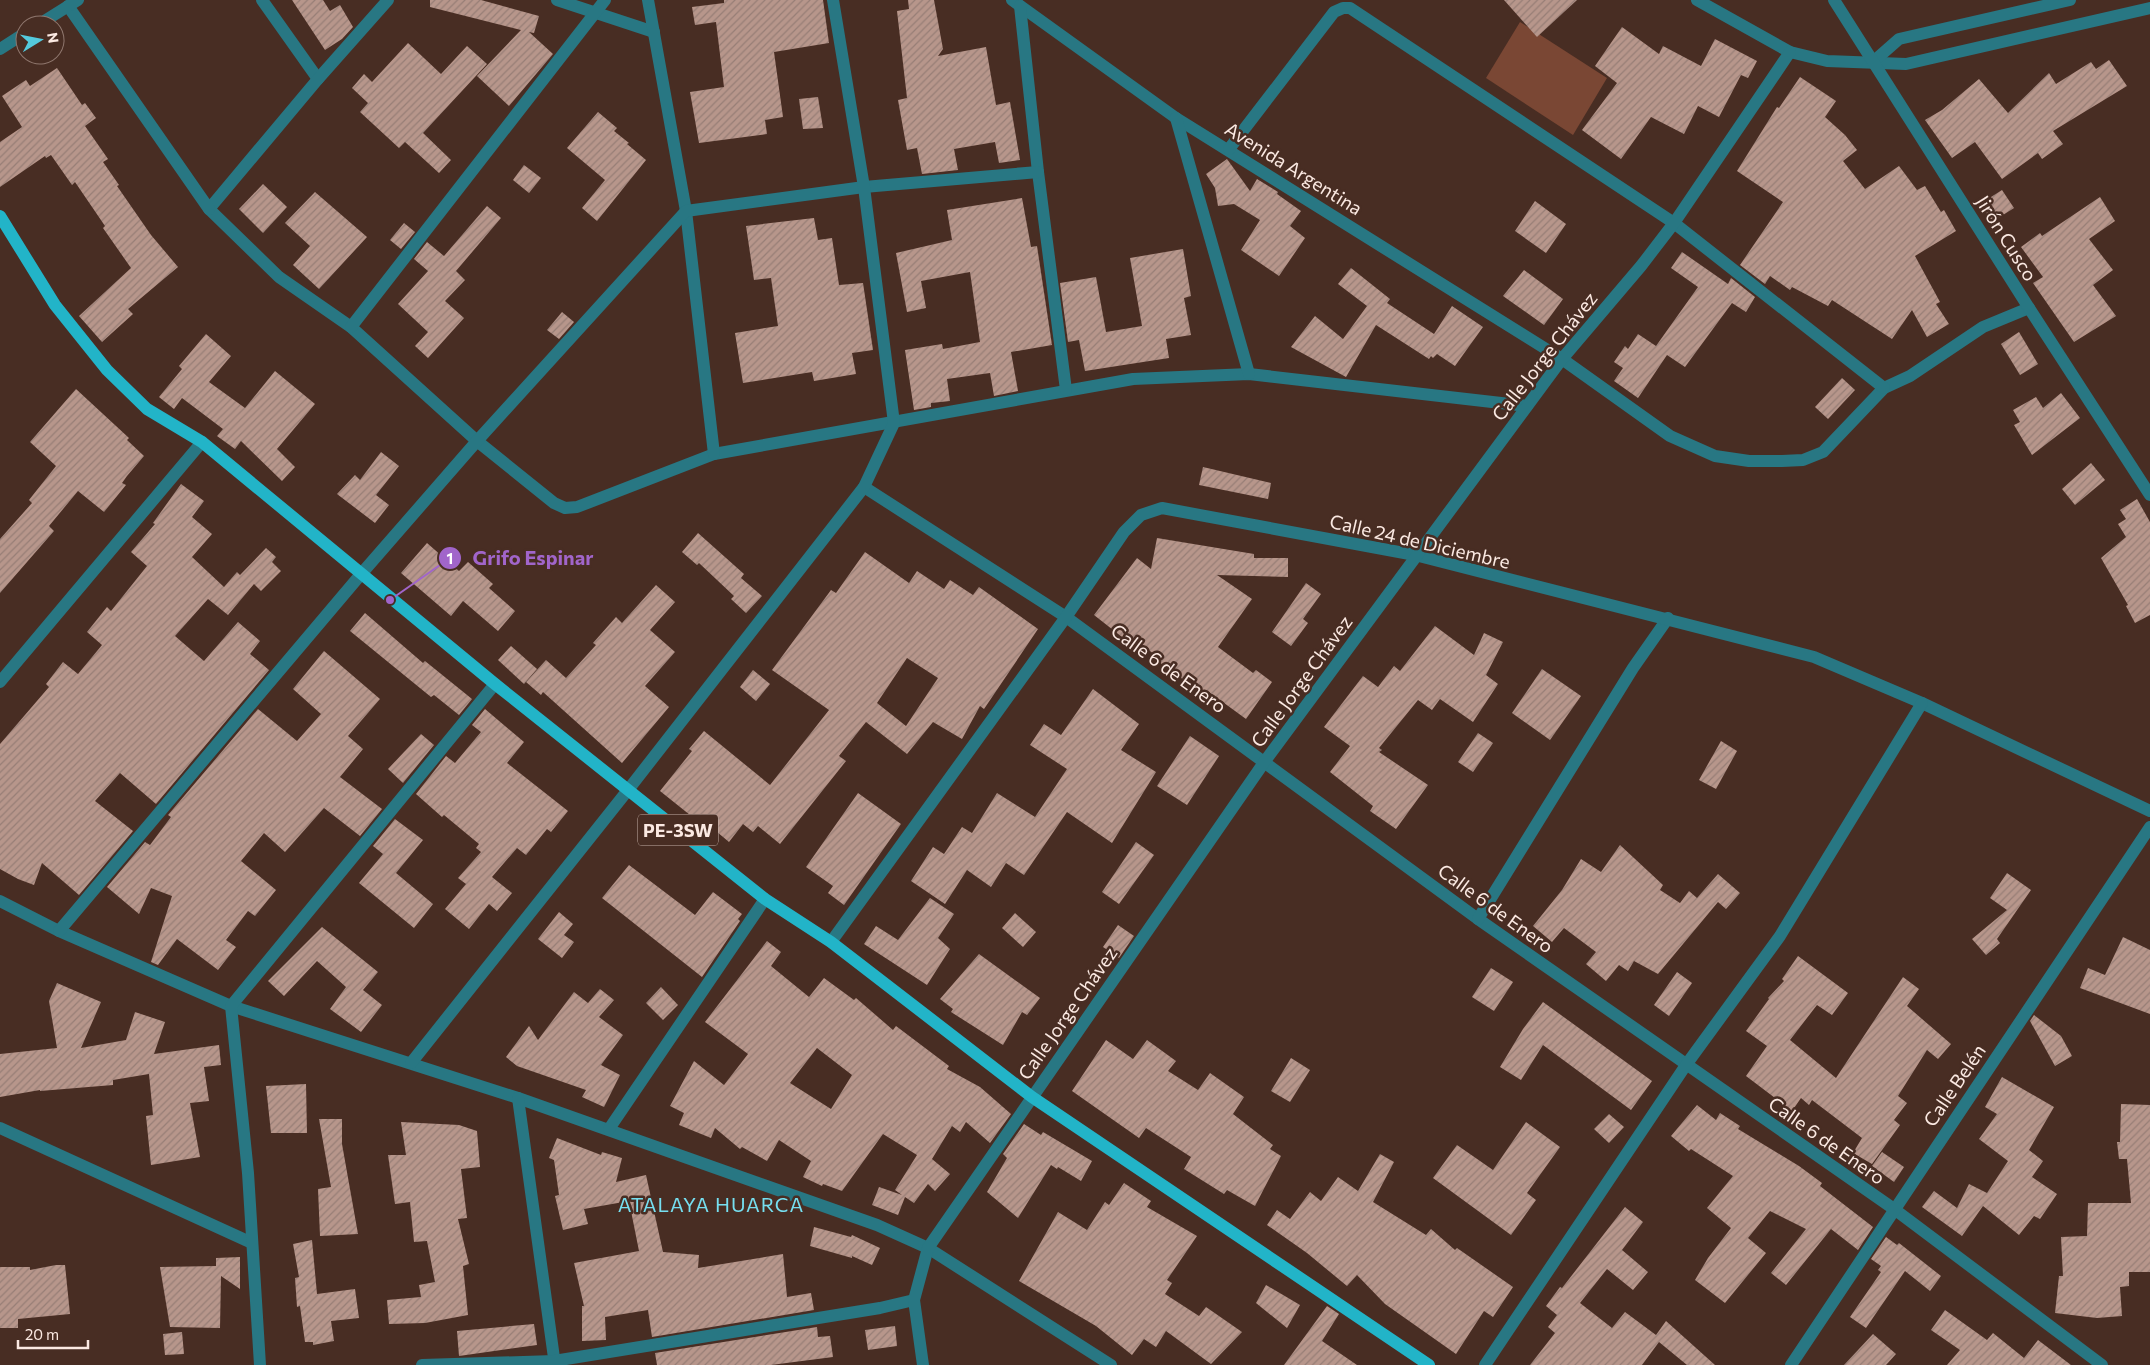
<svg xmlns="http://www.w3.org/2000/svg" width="2150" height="1365" viewBox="0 0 2150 1365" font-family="Commissioner,sans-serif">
<defs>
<pattern id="building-hatch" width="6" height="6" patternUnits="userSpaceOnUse" patternTransform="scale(1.25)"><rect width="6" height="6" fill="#b7968b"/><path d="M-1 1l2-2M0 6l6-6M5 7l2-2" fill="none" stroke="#977e76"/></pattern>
</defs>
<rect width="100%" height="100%" fill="#482d23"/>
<path fill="#7a4734" d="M1520 22 1607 78 1573 135 1486 78Z"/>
<g fill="url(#building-hatch)" fill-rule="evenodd">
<path d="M292 0H323L330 11 340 5 353 27 342 39 325 50Z"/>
<path d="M430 0H481L539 16 534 33 529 32 553 54 509 106 477 76 521 30 430 7Z"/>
<path d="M724 0H823L829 43 774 52 783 117 765 120 767 134 699 143 690 92 724 87 716 22 695 25 692 7 724 3Z"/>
<path d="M908 0H934L943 49 938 56 986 47 996 105 1010 102 1020 160 999 163 995 142 954 149 958 170 922 174 917 148 907 150 898 100 907 98 897 11 909 9Z"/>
<path d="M1504 0H1577L1537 37Z"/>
<path d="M1622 27 1659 54 1663 46 1701 66 1715 39 1757 61 1748 78 1741 75 1719 117 1698 106 1684 134 1651 117 1621 159 1582 130 1617 83 1595 66Z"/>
<path d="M408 43 441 74 467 46 487 64 423 133 451 160 439 173 405 142 399 148 360 112 368 103 352 88 364 74 372 82Z"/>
<path d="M2109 60 2127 86 2053 131 2063 144 2042 159 2038 153 2002 179 1975 142 1952 158 1925 120 1942 110 1979 79 2008 113 2049 73 2056 84 2091 62 2096 69Z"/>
<path d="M57 68 82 105 85 103 96 118 85 126 108 159 103 162 119 185 117 186 151 235 178 267 128 309 133 314 102 342 79 316 131 268 103 228 105 226 75 182 72 185 51 155 46 158 45 156 0 187V142L22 127 2 96 26 80 30 86Z"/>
<path d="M1800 77 1836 101 1825 117 1845 135 1857 150 1843 161 1865 189 1899 166 1917 190 1925 186 1941 212 1944 210 1956 231 1915 256 1940 302 1936 304 1949 324 1927 337 1912 310 1892 339 1832 300 1828 306 1792 287 1790 290 1770 276 1765 284 1740 265 1783 202 1737 171 1777 107 1779 108Z"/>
<path d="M818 97 823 128 803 129 799 99Z"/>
<path d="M598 112 617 128 614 131 629 143 627 144 646 160 597 221 582 208 605 180 567 148Z"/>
<path d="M1227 159 1250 191 1257 179 1278 192 1277 194 1301 211 1290 226 1305 238 1279 276 1241 250 1260 220 1234 204 1218 206 1215 188 1206 174Z"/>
<path d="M524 165 541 178 529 193 513 180Z"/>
<path d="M263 184 287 207 263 233 239 209Z"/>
<path d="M2002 190 2014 208 1992 222 1980 204Z"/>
<path d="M315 192 367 237 319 289 293 265 310 246 285 223Z"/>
<path d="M2100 197 2115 221 2089 239 2113 270 2093 285 2116 316 2074 342 2033 283 2043 277 2021 247 2040 233 2042 236Z"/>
<path d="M1022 198 1031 247 1037 246 1052 345 1011 352 1018 391 994 396 990 373 947 379 950 401 931 403V407L914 410 905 350 942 344 943 349 980 342 970 272 921 281 926 308 907 312 896 253 952 240 947 210Z"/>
<path d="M1535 201 1566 224 1546 253 1515 231Z"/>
<path d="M487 206 501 218 456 271 465 280 445 301 464 318 428 358 415 346 428 332 398 304 428 271 414 259 427 242 444 256Z"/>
<path d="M814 218 818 240 832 238 839 285 863 283 873 350 852 353 856 374 814 381 812 372 743 383 735 333 778 326 771 278 754 280 746 226Z"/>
<path d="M404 223 415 232 401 249 390 240Z"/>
<path d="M1183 249 1191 296 1184 298 1191 335 1166 339 1169 358 1085 371 1079 340 1068 342 1060 283 1096 277 1106 332 1142 326 1130 258Z"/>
<path d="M1682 252 1728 284 1731 278 1755 297 1746 312 1732 303 1685 367 1667 355 1638 398 1614 381 1623 368 1614 362 1625 346 1628 349 1638 334 1656 346 1698 287 1671 268Z"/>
<path d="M1351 268 1390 299 1387 303 1434 334 1452 306 1483 327 1455 366 1437 354 1433 358 1431 356 1429 359 1376 325 1346 377 1291 347 1315 316 1343 339 1367 306 1338 284Z"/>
<path d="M1524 270 1563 299 1544 325 1503 296Z"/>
<path d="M562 312 574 322 559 339 547 330Z"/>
<path d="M2019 332 2038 364 2020 375 2001 344Z"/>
<path d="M206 334 231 356 209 382 245 408 275 371 315 404 277 449 295 467 282 481 241 441 235 449 217 436 223 429 182 398 174 409 159 397 182 369 179 366Z"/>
<path d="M1842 378 1855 390 1828 419 1815 407Z"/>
<path d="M76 389 129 438 127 440 144 456 127 476 122 483 126 485 104 512 78 491 49 526 54 531 0 593V539L32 503 29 500 56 466 30 442Z"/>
<path d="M2061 393 2080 418 2032 455 2014 425 2020 422 2013 410 2036 397 2043 408Z"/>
<path d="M381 452 399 466 376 495 389 505 375 523 337 494 355 475 360 480Z"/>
<path d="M2091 463 2105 480 2075 505 2062 489Z"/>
<path d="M1203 467 1271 483 1268 499 1199 485Z"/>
<path d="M181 484 204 501 192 517 212 534 192 557 224 587 237 572 240 575 266 548 276 557 272 562 281 571 261 591 254 584 228 615 208 599 175 636 204 661 238 622 260 641 250 654 269 670 156 804 120 773 95 801 133 831 79 895 42 863 34 885 18 879 0 869V744L49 687 46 684 63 662 78 674 102 645 87 632 107 607 111 611 147 566 131 552 155 524 153 523Z"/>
<path d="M2137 499 2150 522V615L2135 623 2126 606 2128 605 2101 558 2126 537 2118 524 2126 519 2120 510Z"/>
<path d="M698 533 744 574 741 578 762 596 746 613 731 599 734 596 699 563 697 565 682 552Z"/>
<path d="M1157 538 1254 554V558H1288V577L1217 575 1252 599 1218 647 1253 673 1256 670 1272 682 1246 719 1209 692 1206 696 1159 662 1161 659 1125 633 1122 637 1094 615 1137 558 1151 569Z"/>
<path d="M427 543 459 571 468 562 493 584 489 588 515 611 498 631 463 601 451 616 401 573Z"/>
<path d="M865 552 909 583 917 571 944 589 950 580 973 595 979 587 1038 629 984 709 980 706 962 739 933 722 907 754 866 722 839 756 846 761 780 844 758 826 753 832 743 824 729 842 698 816 695 819 660 791 692 751 689 749 704 731 770 785 829 710 772 670 831 590 836 593ZM907 658 938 678 906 726 877 703Z"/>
<path d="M1306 583 1321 594 1303 619 1308 623 1291 646 1272 632Z"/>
<path d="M656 585 675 602 650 630 675 652 645 686 669 707 622 763 543 692 541 695 526 682 546 660 566 678 596 645 593 643 616 617 622 623Z"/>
<path d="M365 613 423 663 425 661 472 699 459 715 434 695 431 697 350 631Z"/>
<path d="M1435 626 1474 655 1484 633 1503 642 1486 675 1498 684 1473 722 1440 699 1432 710 1418 700 1379 748 1382 750 1379 752 1428 785 1396 829 1370 811 1373 806 1330 772 1350 746 1324 727 1363 676 1378 687 1394 666 1400 671Z"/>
<path d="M511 646 537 669 524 684 498 660Z"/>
<path d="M324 651 380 699 348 736 363 749 340 777 382 809 360 836 324 808 285 852 264 833 241 861 276 890 255 916 248 911 226 940 236 947 218 970 177 939 158 965 151 962 172 896 151 888 139 914 107 887 145 842 150 845 171 817 168 815 258 709 297 741 321 714 293 689Z"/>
<path d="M1542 669 1581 696 1550 740 1512 713Z"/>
<path d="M753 670 770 684 756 701 740 687Z"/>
<path d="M1093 689 1139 724 1121 750 1156 772 1112 843 1067 812 1024 875 1006 863 991 887 967 870 945 904 911 881 933 847 944 854 962 827 972 833 997 793 1035 817 1067 769 1030 745 1044 724 1061 735Z"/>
<path d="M485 709 524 742 507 763 568 811 551 832 547 829 526 855 517 848 492 877 512 893 497 911 489 904 469 929 445 909 466 884 458 878 481 852 476 848 479 844 444 815 442 817 416 794 446 756 455 763 481 732 472 725Z"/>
<path d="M1478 733 1493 743 1473 772 1458 762Z"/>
<path d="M421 734 434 745 403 783 388 769Z"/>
<path d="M1190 736 1219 756 1187 805 1157 786Z"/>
<path d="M1721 741 1737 751 1716 789 1699 780Z"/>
<path d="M858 793 901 824 844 905 828 893 833 886 806 867Z"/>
<path d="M395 819 423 840 396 873 433 904 414 928 359 883 383 854 373 846Z"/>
<path d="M1136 842 1154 855 1119 904 1102 892Z"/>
<path d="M1620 845 1663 885 1660 890 1680 903 1689 891 1697 898 1718 874 1740 893 1726 909 1718 902 1658 974 1634 961 1628 971 1619 965 1606 981 1586 964 1596 952 1564 928 1552 942 1533 926 1562 890 1581 859 1601 872Z"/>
<path d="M629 865 695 915 713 892 742 914 738 919 740 921 702 977 602 898Z"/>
<path d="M2007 873 2031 890 1997 939 2000 943 1986 955 1972 939 2007 910 1990 898Z"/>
<path d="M930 898 954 914 938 938 950 949 927 985 864 944 876 926 898 940Z"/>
<path d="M559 912 573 924 564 935 574 942 562 958 538 939Z"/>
<path d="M1015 913 1036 932 1023 947 1002 928Z"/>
<path d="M1118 925 1134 936 1119 958 1103 947Z"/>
<path d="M322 927 378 972 363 990 382 1005 361 1032 330 1009 346 987 317 961 284 996 268 981Z"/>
<path d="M2123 937 2150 950V1014L2080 988 2088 968 2105 975Z"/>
<path d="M767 941 781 952 771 966 809 997 824 978 854 1000 856 998 893 1030 896 1026 949 1066 947 1069 980 1087 1011 1114 990 1143 966 1122 960 1132 952 1126 932 1159 950 1174 935 1191 928 1184 914 1203 905 1197 898 1215 872 1205 879 1187 902 1195 895 1190 917 1155 883 1134 842 1191 823 1184 822 1186 803 1177 811 1161 779 1140 767 1161 742 1147 740 1149 715 1128 711 1138 679 1125 684 1113 670 1106 694 1061 724 1085 748 1054 705 1022ZM817 1048 852 1075 831 1109 790 1083Z"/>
<path d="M979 954 1040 998 1027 1015 1022 1012 1003 1045 951 1012 953 1009 940 999Z"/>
<path d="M1798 956 1848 993 1832 1015 1817 1005 1790 1040 1836 1078 1903 977 1919 989 1907 1006 1951 1044 1938 1059 1927 1050 1898 1096 1907 1103 1894 1120 1900 1125 1872 1164 1853 1153 1862 1138 1812 1100 1809 1105 1801 1098 1792 1111 1746 1076 1767 1046 1746 1031 1769 999 1768 998 1784 981 1782 979Z"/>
<path d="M1491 968 1513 982 1494 1011 1472 997Z"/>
<path d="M1677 972 1692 983 1669 1016 1654 1005Z"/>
<path d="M57 983 101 1002 81 1048 126 1040 135 1012 165 1022 154 1054 219 1045 221 1065 204 1067 209 1101 190 1103 200 1157 151 1165 146 1116 153 1115 149 1074 113 1080V1085L40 1091V1090L0 1097V1054L57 1048 49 1001Z"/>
<path d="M661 987 678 1005 663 1020 646 1003Z"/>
<path d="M600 989 614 1000 599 1017 623 1035 601 1065 620 1075 604 1107 582 1097 586 1090 517 1066 506 1057 529 1026 538 1040 574 992 588 1003Z"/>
<path d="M1543 1002 1652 1081 1631 1110 1543 1045 1521 1080 1500 1067 1523 1029Z"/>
<path d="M2034 1015 2061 1036 2072 1056 2055 1066 2030 1021Z"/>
<path d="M1106 1040 1133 1059 1147 1040 1176 1061 1168 1071 1198 1090 1210 1073 1244 1097 1233 1114 1273 1145 1270 1149 1281 1156 1255 1206 1227 1190 1224 1194 1184 1169 1191 1157 1146 1128 1139 1138 1072 1091Z"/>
<path d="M1291 1058 1310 1070 1290 1102 1271 1091Z"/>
<path d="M2002 1077 2054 1107 2029 1150 2043 1161 2032 1177 2057 1194 2040 1219 2034 1216 2019 1235 1983 1206 1962 1236 1922 1207 1934 1191 1957 1208 1969 1184 1987 1193 2008 1161 1979 1139 1997 1114 1985 1107Z"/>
<path d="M306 1084 307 1133H271L266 1086Z"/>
<path d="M2121 1104 2150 1105V1272H2129V1286L2120 1287 2122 1316 2097 1318 2055 1313 2059 1276H2063L2061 1237 2087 1236 2088 1203H2131L2127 1159H2119L2117 1142H2120Z"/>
<path d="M1697 1105 1716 1120 1720 1113 1740 1126 1738 1129 1799 1166 1822 1183 1820 1186 1873 1227 1858 1250 1831 1229 1786 1285 1771 1273 1806 1229 1770 1211 1748 1238 1766 1253 1725 1303 1695 1280 1708 1258 1731 1228 1707 1208 1733 1176 1691 1149 1689 1151 1671 1136Z"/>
<path d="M1609 1114 1624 1127 1609 1143 1594 1129Z"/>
<path d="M319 1119H342V1144L358 1234 320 1236 318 1189 331 1187Z"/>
<path d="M401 1122 459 1125 477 1131 480 1167 461 1169 467 1218 458 1219 469 1264 463 1266 468 1315 425 1323 389 1324 387 1300 421 1297 419 1285 435 1282 427 1241 414 1242 410 1202 395 1204 388 1155H406Z"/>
<path d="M1526 1122 1560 1147 1527 1193 1536 1200 1511 1235 1433 1178 1457 1145 1493 1170Z"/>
<path d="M1024 1124 1041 1135 1043 1132 1092 1161 1081 1181 1058 1167 1057 1169 1051 1165 1018 1218 987 1192 1007 1158 1003 1154Z"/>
<path d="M557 1138 601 1155 602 1152 622 1158 616 1182 646 1175 663 1252 699 1255 698 1268 783 1254 787 1297 811 1293 814 1310 652 1337 648 1310 605 1317 606 1340 582 1341V1306H584L574 1263 639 1251 629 1201 584 1209 588 1224 563 1230 555 1196 559 1195 554 1160 549 1158Z"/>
<path d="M1882 1152 1904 1167 1894 1182 1872 1166Z"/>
<path d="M1380 1154 1394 1162 1373 1202 1426 1235 1431 1229 1455 1250 1457 1248 1513 1287 1493 1317 1484 1311 1456 1354 1385 1304 1357 1275 1347 1286 1307 1253 1267 1225 1277 1210 1290 1219 1310 1192 1321 1201 1338 1177 1358 1191Z"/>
<path d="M1124 1183 1151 1201 1147 1207 1197 1236 1167 1280 1172 1283 1165 1294 1199 1316 1206 1307 1242 1332 1211 1364 1166 1331 1156 1347 1144 1339 1132 1355 1096 1326 1019 1281 1058 1212 1087 1230 1105 1202 1109 1205Z"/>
<path d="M1625 1207 1643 1222 1622 1250 1648 1272 1633 1290 1607 1269 1580 1303 1612 1328 1625 1312 1656 1335 1666 1321 1715 1365H1687L1659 1342 1642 1365H1530L1555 1333 1548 1327 1557 1315 1546 1306 1560 1287 1562 1288Z"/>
<path d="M814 1227 851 1237 852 1235 880 1248 872 1265 852 1256V1258L810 1246Z"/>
<path d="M1886 1237 1897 1245 1899 1243 1941 1276 1930 1291 1905 1271 1866 1328 1850 1317 1881 1272 1878 1270 1881 1266 1871 1259Z"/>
<path d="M312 1240 317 1294 355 1289 359 1318 331 1321 334 1341 313 1345V1342H305L300 1306 297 1307 295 1278 299 1277 293 1244Z"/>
<path d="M240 1257V1289L221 1276 220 1328 170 1327 160 1267 216 1266V1258Z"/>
<path d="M56 1265H65L70 1314 18 1319V1328H0V1267H30V1270Z"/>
<path d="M1266 1285 1300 1305 1287 1328 1256 1303Z"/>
<path d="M1327 1306 1339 1314 1322 1341 1357 1365H1284Z"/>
<path d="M1945 1310 1987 1340 1993 1333 2024 1358 2038 1340 2071 1365H1947L1960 1350 1931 1330Z"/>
<path d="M534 1324 537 1345 459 1356 457 1331Z"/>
<path d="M895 1326 897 1346 868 1350 865 1330Z"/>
<path d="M817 1327 818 1337 830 1336 833 1357 771 1365H657L655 1353Z"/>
<path d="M182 1332 184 1354 165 1355 163 1334Z"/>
<path d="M1873 1334 1896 1354 1886 1365H1844Z"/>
</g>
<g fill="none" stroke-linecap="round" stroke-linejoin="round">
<g stroke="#287783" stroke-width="12">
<path d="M262 0 318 79"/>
<path d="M388 0 318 79 209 209 279 277 351 327 477 441 554 503 565 508 577 507 714 454 1133 379 1249 374 1527 406"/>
<path d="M557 0 654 32"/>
<path d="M648 0 686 211 714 454"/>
<path d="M1012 0 1176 118 1562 359 1670 436 1715 456 1749 461H1782L1803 460 1823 452 1884 388 1910 376 1983 327 2029 308"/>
<path d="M1697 0 1790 52 1827 61 1906 64 2150 8"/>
<path d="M68 6 209 209"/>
<path d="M1020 6 1038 172 1066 390"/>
<path d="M38 25 78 0"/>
<path d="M0 49 25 33"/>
<path d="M1874 61 1899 39 2070 0"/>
<path d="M1176 118 1249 374"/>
<path d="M1229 149 1334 12 1343 8H1350L1674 223 1884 388"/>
<path d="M351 327 605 0"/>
<path d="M864 487 1066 617 1478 919 1894 1209 2102 1365"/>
<path d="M0 682 202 442"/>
<path d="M0 901 59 931 231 1006 518 1098 877 1225 928 1248 1111 1365"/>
<path d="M1478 919 1633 668 1668 618"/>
<path d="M59 931 362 573 477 441 686 211 864 187 1038 172"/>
<path d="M831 942 1066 617 1124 532 1141 515 1162 508 1415 555 1814 657 1922 703 2150 811"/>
<path d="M411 1063 628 790 864 487 894 423 864 187 833 0"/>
<path d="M518 1098 555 1365"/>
<path d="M0 1128 252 1243"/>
<path d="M609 1129 765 899"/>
<path d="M260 1365 248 1173 231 1006 495 684"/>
<path d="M422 1365 554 1361 880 1308 914 1300"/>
<path d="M923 1365 914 1300 928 1248 1265 761 1562 359 1641 266 1674 223 1790 52"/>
<path d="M1485 1365 1686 1065 1780 936 1922 703"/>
<path d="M1791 1365 2150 827"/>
</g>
<path stroke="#287783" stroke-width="12" d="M1834 0 2029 308 2150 495"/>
<path stroke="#22b4c8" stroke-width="12" d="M0 216 55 305 107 370 147 409 202 442 495 684 765 899 831 942 1032 1097 1429 1365"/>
</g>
<g text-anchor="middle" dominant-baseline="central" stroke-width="5" stroke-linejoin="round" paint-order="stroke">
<rect fill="#482d23" stroke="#c5b1a9" stroke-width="1" x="638" y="814.5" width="80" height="31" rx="4"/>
<g font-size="18" font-weight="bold" fill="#fbe9e2">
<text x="678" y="830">PE-3SW</text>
</g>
<g font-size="19" fill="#fbe9e2" stroke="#482d23">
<text transform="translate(1294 168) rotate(32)">Avenida Argentina</text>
<text transform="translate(2007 238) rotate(58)">Jirón Cusco</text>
<text transform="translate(1544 356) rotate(-52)">Calle Jorge Chávez</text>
<text transform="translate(1420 541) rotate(13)">Calle 24 de Diciembre</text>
<text transform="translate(1169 668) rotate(36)">Calle 6 de Enero</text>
<text transform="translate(1301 681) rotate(-54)">Calle Jorge Chávez</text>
<text transform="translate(1496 908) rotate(36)">Calle 6 de Enero</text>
<text transform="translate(1067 1013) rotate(-55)">Calle Jorge Chávez</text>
<text transform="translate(1954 1085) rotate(-56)">Calle Belén</text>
<text transform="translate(1827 1140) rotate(35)">Calle 6 de Enero</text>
</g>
<g font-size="20" letter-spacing="1" fill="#76dff0" stroke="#482d23">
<text x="711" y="1204">ATALAYA HUARCA</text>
</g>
</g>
<path fill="none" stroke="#a165ca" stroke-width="2" d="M390 600L450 558"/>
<g fill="#a165ca" stroke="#482d23" stroke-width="2">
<circle cx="390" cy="600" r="5"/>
<circle cx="450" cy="558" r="12"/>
</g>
<g font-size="15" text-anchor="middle" font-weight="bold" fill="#fff">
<text x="450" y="564">1</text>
</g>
<g font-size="20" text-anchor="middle" font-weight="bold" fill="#a165ca" stroke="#482d23" stroke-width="5" stroke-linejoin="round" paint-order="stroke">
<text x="533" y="565">Grifo Espinar</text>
</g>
<g transform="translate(40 40) rotate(80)"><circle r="24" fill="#482d23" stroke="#90786f"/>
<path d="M0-4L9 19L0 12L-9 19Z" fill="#54cadd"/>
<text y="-8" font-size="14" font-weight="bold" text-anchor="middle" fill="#fbe9e2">N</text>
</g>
<path d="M18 1340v8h70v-8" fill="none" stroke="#fbe9e2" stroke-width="2.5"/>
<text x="25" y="1340" font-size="15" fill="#fbe9e2" stroke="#482d23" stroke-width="4" paint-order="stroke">20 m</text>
</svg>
